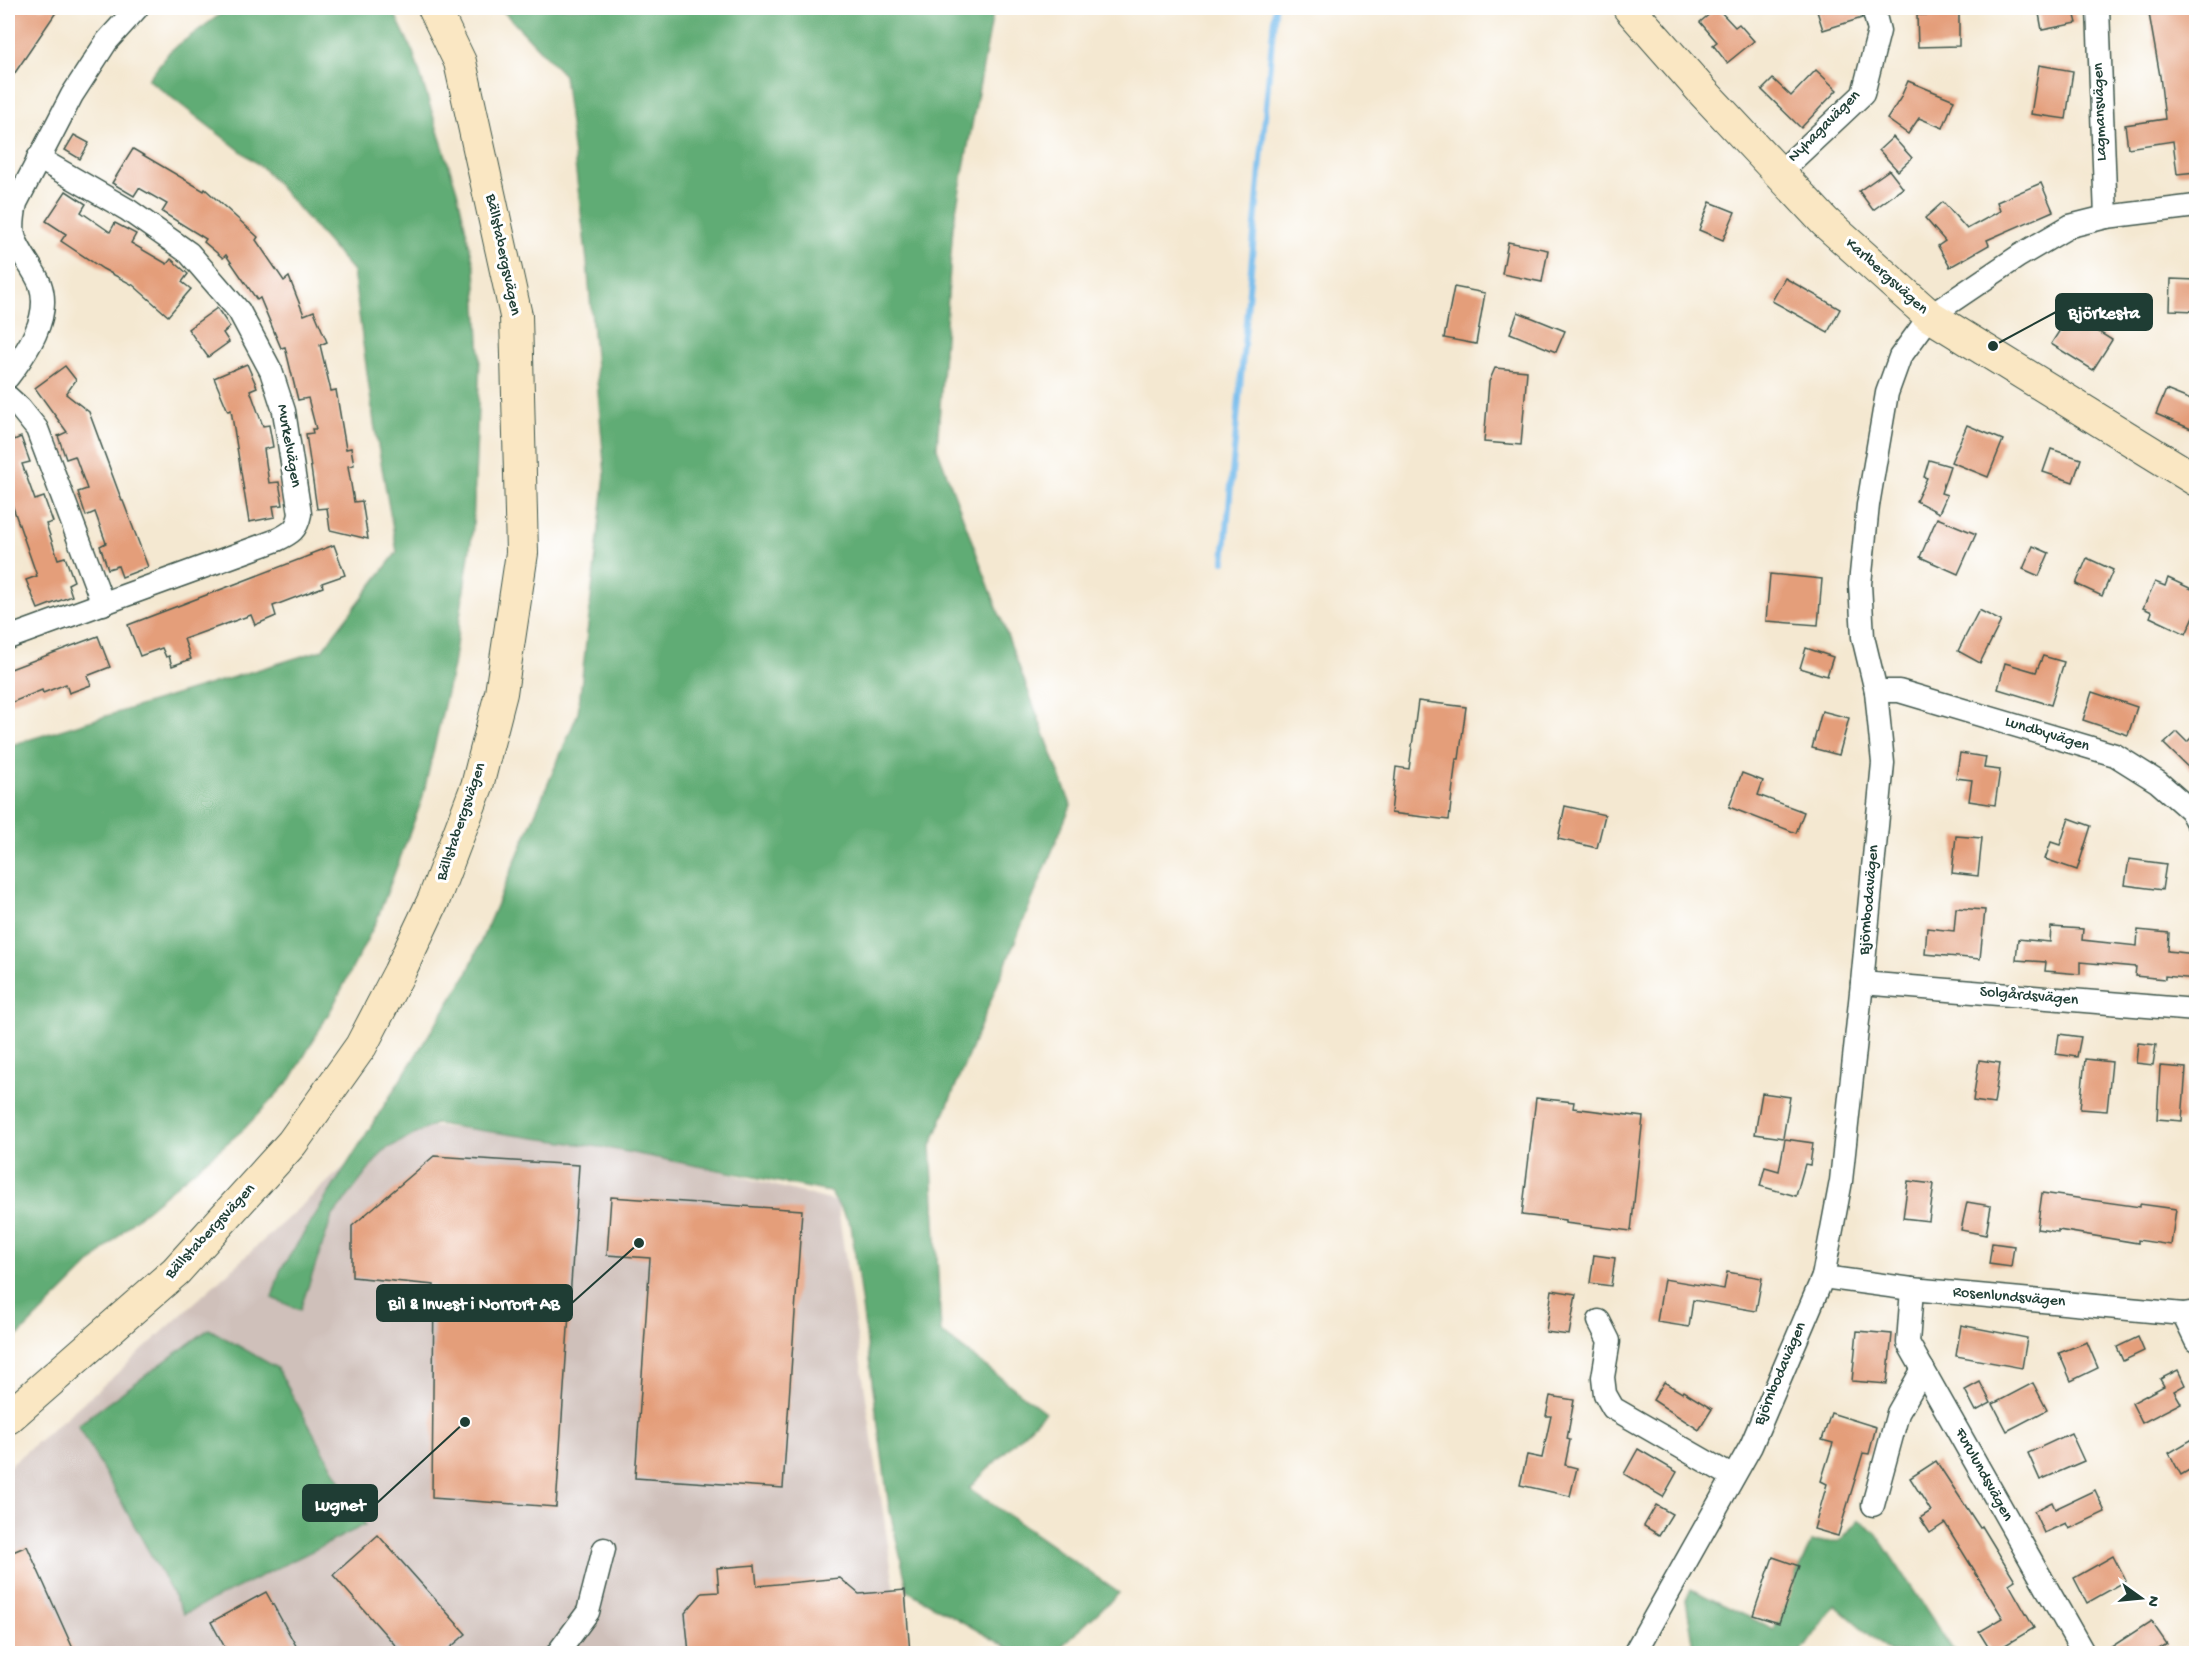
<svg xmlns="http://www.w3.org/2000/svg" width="2204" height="1661" viewBox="0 0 2204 1661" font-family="'Gochi Hand',sans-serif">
<rect width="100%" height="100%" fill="#fff"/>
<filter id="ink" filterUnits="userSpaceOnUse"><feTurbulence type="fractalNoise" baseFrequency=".0167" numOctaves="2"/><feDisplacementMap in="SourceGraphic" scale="12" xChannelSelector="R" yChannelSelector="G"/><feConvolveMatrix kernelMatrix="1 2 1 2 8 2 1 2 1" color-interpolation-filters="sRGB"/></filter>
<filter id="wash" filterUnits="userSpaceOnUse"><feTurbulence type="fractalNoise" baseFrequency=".008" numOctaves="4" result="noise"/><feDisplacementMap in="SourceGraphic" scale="24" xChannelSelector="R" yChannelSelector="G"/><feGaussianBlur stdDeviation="1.35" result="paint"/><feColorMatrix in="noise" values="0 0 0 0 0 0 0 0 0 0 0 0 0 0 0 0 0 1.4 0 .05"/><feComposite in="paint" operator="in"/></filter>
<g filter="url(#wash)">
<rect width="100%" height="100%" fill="#f4e8d1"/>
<path fill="#cfc0ba" d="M390 1125 578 1134 837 1202 904 1653H8V1467L114 1376Z"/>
<g fill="#60ac75" stroke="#407454" stroke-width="1.5">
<path d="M229 8H392L413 52 457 191 475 269 480 358 473 527 453 666 422 800 376 922 333 1006 291 1079 244 1129 133 1221 8 1346V746L322 650 397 552 374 423 353 271 264 169 148 79 170 51Z"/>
<path d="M500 8H1002L993 13 953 226 937 448 1071 805 931 1146 941 1332 1045 1412 969 1488 1119 1593 1054 1653H1017L908 1591 889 1507 851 1225 830 1192 607 1148 435 1124 384 1150 332 1217 300 1310 272 1298 280 1271 467 974 578 713 605 475 587 261 564 75Z"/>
<path d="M209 1329 277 1368 365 1525 184 1614 78 1425Z"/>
<path d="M1858 1520 1875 1532 1955 1653H1891L1835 1605 1801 1653H1695L1686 1600 1691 1589 1773 1629 1811 1542 1840 1541Z"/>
</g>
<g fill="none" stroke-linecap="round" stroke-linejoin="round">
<path stroke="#75bbec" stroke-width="6" d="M1224 561 1275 8"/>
</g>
<g id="blocks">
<g fill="#e49e7a">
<path d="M15 8H59L8 83V18Z"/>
<path d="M1717 8 1735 27 1739 24 1754 41 1727 63 1713 45 1717 42 1700 22Z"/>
<path d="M1816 8H1860L1862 18 1823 30Z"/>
<path d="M2038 8H2073L2077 23 2042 30Z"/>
<path d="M2148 8H2192L2196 34V55L2190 56 2193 86H2196V172L2177 174 2173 141 2128 148 2125 125 2165 119 2160 76Z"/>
<path d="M1959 14V46L1918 47 1917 15Z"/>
<path d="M2039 65 2073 71 2066 119 2031 114Z"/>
<path d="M1816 70 1837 90 1801 128 1762 90 1773 79 1791 96Z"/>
<path d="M1908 81 1954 100 1943 128 1919 118 1908 134 1887 119 1900 99Z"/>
<path d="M74 135 89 143 80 159 65 150Z"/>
<path d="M1893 137 1912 158 1898 171 1879 150Z"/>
<path d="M133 149 204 191 205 189 258 237 256 240 284 281 289 277 304 315 314 311 327 342 320 345 331 391 336 390 346 449 351 448 354 465 348 466 354 502 362 501 368 539 330 530 327 508 317 509 306 434 313 433 312 429H316L308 398 298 400 285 347 281 348 260 298 257 300 226 255 223 258 204 242 206 239 162 212 167 204 139 188 134 196 112 183Z"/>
<path d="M1889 170 1903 188 1873 210 1859 191Z"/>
<path d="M2041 183 2053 211 1987 240 1989 245 1950 267 1938 246 1945 241 1925 218 1943 202 1967 229 2000 211 1997 202Z"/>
<path d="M66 191 86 204 81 212 110 232 115 223 136 234 131 243 167 264 171 259 188 274 182 282 191 289 168 316 133 285 103 269 61 241 66 234 46 221Z"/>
<path d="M1710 202 1735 212 1723 240 1699 230Z"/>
<path d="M1508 242 1548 250 1542 282 1502 274Z"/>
<path d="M1785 278 1840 309 1828 332 1772 301Z"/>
<path d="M2171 279 2196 280V311L2170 310Z"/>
<path d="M1454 287 1485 293 1476 344 1444 338Z"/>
<path d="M217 308 230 327 223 333 229 342 208 357 188 329Z"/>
<path d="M1518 312 1565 331 1556 352 1510 333Z"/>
<path d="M2070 314 2112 340 2093 370 2051 344Z"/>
<path d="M247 364 257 387 250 390 263 426 269 425 273 447 264 449 269 483 279 482 283 505 273 506 275 517 249 522 231 410 228 411 214 378Z"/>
<path d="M65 366 76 380 66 394 89 412 122 501H123L148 567 122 577 118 566 108 569 100 546 106 543 95 512 86 516 78 492 87 489 75 456 66 459 58 436 67 432 35 388Z"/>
<path d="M1495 368 1527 371 1521 445 1484 442 1489 382Z"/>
<path d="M2166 390 2196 402V431L2156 414Z"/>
<path d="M1967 425 2003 440 1988 477 1951 462Z"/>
<path d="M8 429H9L14 440 21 437 30 462 22 464 35 500 44 497 53 522 46 524 58 559 65 557 74 581 68 584 72 596 38 609 26 580 37 576 8 493Z"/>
<path d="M2051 449 2081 459 2073 482 2043 472Z"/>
<path d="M1929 460 1950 466 1941 493 1947 495 1939 513 1916 501 1927 478 1924 477Z"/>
<path d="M1937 518 1976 534 1958 574 1920 557Z"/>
<path d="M334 545 345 575 322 583 323 587 273 606 276 616 255 625 251 615 184 639 191 659 172 666 169 656 166 657 162 648 140 656 128 625 311 555 310 554Z"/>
<path d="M2033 546 2049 553 2039 576 2023 569Z"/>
<path d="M2087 558 2113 570 2102 596 2076 584Z"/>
<path d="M1770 574 1822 579 1818 625 1766 621Z"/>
<path d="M2168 578 2196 591V612L2186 634 2150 617 2152 612 2143 608 2155 582 2165 586Z"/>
<path d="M1979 610 2001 621 1980 663 1958 651Z"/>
<path d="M98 636 110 667 87 676 91 685 69 693 66 684 43 693 42 690 8 704V670Z"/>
<path d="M1806 648 1833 657 1827 676 1800 668Z"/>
<path d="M2043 656 2064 662 2051 705 1998 689 2005 663 2036 672Z"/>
<path d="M2092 692 2137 707 2128 735 2083 720Z"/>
<path d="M1418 701 1466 707 1459 759H1456L1449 820 1391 813 1396 767 1409 769Z"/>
<path d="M1822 711 1849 718 1839 755 1812 748Z"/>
<path d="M2177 732 2187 742 2196 733V775L2164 744Z"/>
<path d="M1960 753 1986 757 1984 768 2000 770 1995 805 1969 801 1972 780 1956 778Z"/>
<path d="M1742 773 1763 781 1758 795 1804 812 1796 833 1729 807Z"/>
<path d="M1565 806 1605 815 1597 848 1558 839Z"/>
<path d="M2069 818 2091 826 2077 870 2045 859 2051 842 2060 845Z"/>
<path d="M1956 836 1982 838 1978 876 1952 873Z"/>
<path d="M2129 859 2166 864 2162 890 2125 885Z"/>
<path d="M1956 908 1985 910 1980 959 1925 954 1927 928 1954 931Z"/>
<path d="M2051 927 2083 929 2082 940 2137 946 2138 930 2169 933 2168 951 2196 954V979L2165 976V979L2135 976 2136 967 2080 962V974L2045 971 2046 962 2016 960 2018 939 2050 942Z"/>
<path d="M2059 1034 2081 1037 2077 1057 2056 1054Z"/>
<path d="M2138 1043 2156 1045 2153 1065 2136 1063Z"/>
<path d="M2085 1059 2112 1062 2107 1111 2080 1109Z"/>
<path d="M1979 1060 2000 1063 1994 1104 1973 1101Z"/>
<path d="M2160 1066 2186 1068 2182 1121 2157 1119Z"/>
<path d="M1762 1093 1790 1097 1783 1138 1755 1134Z"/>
<path d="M1536 1098 1574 1102 1573 1108 1643 1117 1631 1231 1565 1223V1220L1522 1215Z"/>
<path d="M1785 1139 1813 1143 1810 1165 1805 1164 1796 1196 1760 1186 1765 1167 1779 1171Z"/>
<path d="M434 1156 579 1165 556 1507 432 1498 434 1285 352 1277V1226Z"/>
<path d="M1908 1181 1934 1184 1929 1221 1903 1218Z"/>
<path d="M2042 1193 2140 1207V1204L2176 1209 2171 1245 2138 1240V1243L2058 1230V1232L2037 1229Z"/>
<path d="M611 1197 802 1210 783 1488 635 1478 650 1258 607 1255Z"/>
<path d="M1967 1202 1991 1206 1986 1235 1961 1230Z"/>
<path d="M1992 1243 2014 1246 2011 1267 1989 1264Z"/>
<path d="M1594 1255 1615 1258 1611 1286 1590 1283Z"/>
<path d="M1727 1272 1762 1278 1756 1311 1693 1300 1689 1327 1657 1322 1664 1279 1724 1289Z"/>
<path d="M1552 1290 1576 1294 1569 1335 1546 1332Z"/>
<path d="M1961 1325 2027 1338 2022 1368 1956 1356Z"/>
<path d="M1857 1331 1892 1334 1887 1384 1852 1381Z"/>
<path d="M2138 1337 2144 1351 2123 1361 2117 1347Z"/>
<path d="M2087 1342 2098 1368 2071 1381 2059 1353Z"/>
<path d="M2178 1370 2185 1385 2174 1391 2181 1403 2142 1423 2132 1403 2164 1386 2160 1379Z"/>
<path d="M1664 1382 1682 1393 1683 1391 1712 1409 1699 1430 1653 1400Z"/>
<path d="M1980 1382 1991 1403 1976 1411 1965 1390Z"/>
<path d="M2033 1383 2047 1410 2007 1431 1993 1404Z"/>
<path d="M1550 1396 1574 1400 1567 1439 1570 1440 1565 1465 1577 1468 1570 1496 1520 1485 1527 1455 1542 1458 1551 1416H1546Z"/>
<path d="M1831 1413 1876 1427 1869 1454 1863 1453 1838 1536 1814 1529 1827 1484 1821 1481 1833 1443 1822 1440Z"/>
<path d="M2071 1433 2084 1461 2040 1480 2028 1453Z"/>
<path d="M2196 1437V1466L2181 1475 2169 1453Z"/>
<path d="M1638 1449 1677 1472 1663 1497 1624 1474Z"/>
<path d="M1936 1461 1980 1528 1982 1526 2015 1580 2009 1584 2034 1628 1992 1653 1979 1632 2003 1618 1945 1523 1930 1533 1920 1518 1931 1511 1910 1478Z"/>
<path d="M2095 1490 2105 1512 2069 1529 2066 1523 2044 1533 2034 1511 2052 1502 2055 1509Z"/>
<path d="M1656 1505 1672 1514 1659 1535 1644 1526Z"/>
<path d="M378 1535 466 1634 444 1653H402L333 1575Z"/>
<path d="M27 1546 75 1653H8V1554Z"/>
<path d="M2113 1556 2126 1581 2087 1603 2074 1578Z"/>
<path d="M1773 1557 1799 1566 1779 1623 1753 1615Z"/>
<path d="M755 1565 757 1586 840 1578 859 1594 905 1590 910 1653H689L685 1613 702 1593 719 1592 717 1568Z"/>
<path d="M266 1592 300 1653H228L211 1622Z"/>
<path d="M2151 1621 2167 1644 2153 1653H2102Z"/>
</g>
</g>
</g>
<g filter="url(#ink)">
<use href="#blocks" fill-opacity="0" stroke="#3f574c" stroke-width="1.5"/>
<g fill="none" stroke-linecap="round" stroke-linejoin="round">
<defs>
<g id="street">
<path d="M2098 8 2106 217"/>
<path d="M1778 174 1863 94 1879 31 1873 8"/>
<path d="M8 377C26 353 52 317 40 284 34 269 21 255 15 239 11 228 14 214 16 203L72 95 107 41 137 8"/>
<path d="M8 397 20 408 37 429 103 604"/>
<path d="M8 638 277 540C291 533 297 530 300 514L284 411 271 371 239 311 189 253 128 210 38 158"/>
<path d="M1876 691H1899L2115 755 2158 782 2190 810 2196 821"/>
<path d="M1862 983 2196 1010"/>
<path d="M1823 1277 1912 1289 2183 1314 2196 1312"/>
<path d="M1912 1289 1908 1343 2084 1654"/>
<path d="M2183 1314 2196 1341"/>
<path d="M1599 1321 1609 1341 1603 1377 1605 1394 1613 1408 1733 1477"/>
<path d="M1873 1505 1898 1413 1923 1369"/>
<path d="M557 1654 588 1612 604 1549"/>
<path d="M1634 1654 1751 1446 1823 1277 1841 1181 1862 983 1883 763 1876 691 1863 637 1860 584 1868 505 1887 393 1900 357 1930 316 2019 256 2070 226 2106 217 2196 206"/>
</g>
<g id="secondary">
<path d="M1629 8 1703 92 1825 222 1930 316 2196 480"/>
<path d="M8 1418 176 1271 292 1143 361 1046 399 973 434 899 477 786 501 693 522 553 516 316 460 62 434 8"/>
</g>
</defs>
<use href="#street" stroke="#3f574c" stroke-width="25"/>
<use href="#secondary" stroke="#3f574c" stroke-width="34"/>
<use href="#street" stroke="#fff" stroke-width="22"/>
<use href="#secondary" stroke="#fae7c3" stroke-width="32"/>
</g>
</g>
<g text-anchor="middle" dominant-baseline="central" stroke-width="6" stroke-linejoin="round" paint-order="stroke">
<g font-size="16" fill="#1f3d34" stroke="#fff">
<text transform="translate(2101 112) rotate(-92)">Lagmansvägen</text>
<text transform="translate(1825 127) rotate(-45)">Nyhagavägen</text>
<text transform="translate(502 255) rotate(78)">Bällstabergsvägen</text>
<text transform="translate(1886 277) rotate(42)">Karlbergsvägen</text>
<text transform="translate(288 446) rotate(80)">Murkelvägen</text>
<text transform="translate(2047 735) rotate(17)">Lundbyvägen</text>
<text transform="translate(462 822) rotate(-71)">Bällstabergsvägen</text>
<text transform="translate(1870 900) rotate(-85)">Björnbodavägen</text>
<text transform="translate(2029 997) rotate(5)">Solgårdsvägen</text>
<text transform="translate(211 1232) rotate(-47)">Bällstabergsvägen</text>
<text transform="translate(2009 1298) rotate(5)">Rosenlundsvägen</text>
<text transform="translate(1781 1374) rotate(-67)">Björnbodavägen</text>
<text transform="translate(1983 1475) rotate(61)">Furulundsvägen</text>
</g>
</g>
<path fill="none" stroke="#1f3d34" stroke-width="2" d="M1993 346L2056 312M639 1243L572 1303M465 1422L377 1503"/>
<g fill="#1f3d34" stroke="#fff" stroke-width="2">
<circle cx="1993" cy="346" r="6"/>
<circle cx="639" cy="1243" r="6"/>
<circle cx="465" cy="1422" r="6"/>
</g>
<g fill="#1f3d34" stroke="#1f3d34" stroke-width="2">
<rect x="2056" y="294" width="96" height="36" rx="6"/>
<rect x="377" y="1285" width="195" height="36" rx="6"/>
<rect x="303" y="1485" width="74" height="36" rx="6"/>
</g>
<g font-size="18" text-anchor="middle" font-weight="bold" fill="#fff">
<text x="2104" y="318">Björkesta</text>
<text x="474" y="1309">Bil &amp; Invest i Norrort AB</text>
<text x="340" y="1510">Lugnet</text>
</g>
<rect width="2204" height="1661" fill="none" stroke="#fff" stroke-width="30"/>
<g transform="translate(2141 1598) rotate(105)" stroke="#ffffff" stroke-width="4.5" paint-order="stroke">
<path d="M0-4.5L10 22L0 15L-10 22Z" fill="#1f3d34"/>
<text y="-9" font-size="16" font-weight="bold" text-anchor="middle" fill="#1f3d34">N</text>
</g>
</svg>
